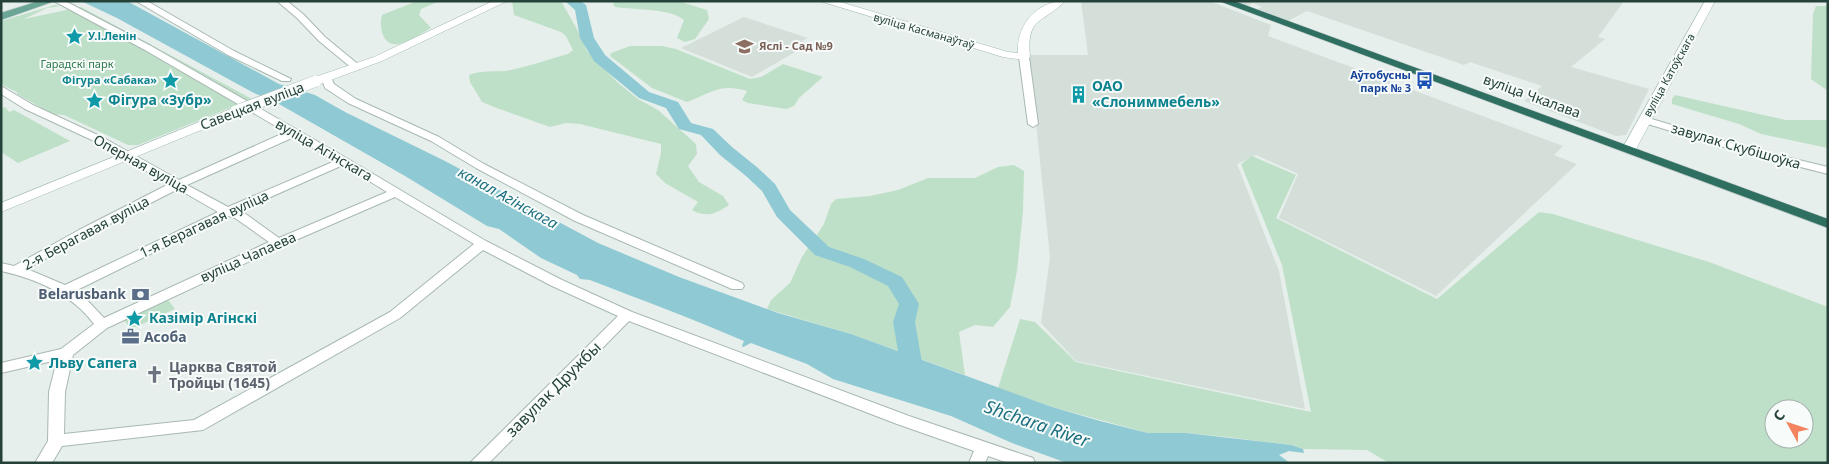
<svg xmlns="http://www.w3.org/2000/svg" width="1829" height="464" viewBox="0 0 1829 464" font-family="'Noto Sans',sans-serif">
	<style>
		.built { fill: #d4dfda }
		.green { fill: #bfe0c8; fill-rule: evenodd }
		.water { fill: #8ec9d4 }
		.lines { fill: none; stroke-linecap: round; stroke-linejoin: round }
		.river { fill: #8ec9d4; fill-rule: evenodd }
		.street-casing { stroke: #a8b8b2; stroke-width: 2 }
		.secondary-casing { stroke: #a4bbb3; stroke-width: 1 }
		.primary-casing { stroke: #c2cac8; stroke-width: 1 }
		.highway-casing { stroke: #c2cac8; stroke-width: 1 }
		.street { fill: #fff; fill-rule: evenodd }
		.secondary { fill: #fff; fill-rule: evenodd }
		.primary { fill: #6aa596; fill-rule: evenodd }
		.highway { fill: #2f6f62; fill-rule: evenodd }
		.secondary-bridge-casing { stroke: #a4bbb3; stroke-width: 12; stroke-linecap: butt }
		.secondary-bridge { stroke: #fff; stroke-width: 11 }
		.labels { text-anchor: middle; stroke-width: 4; stroke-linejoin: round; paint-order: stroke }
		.far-street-label { font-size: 11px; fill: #24423a; stroke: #f7fbf9 }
		.far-culture-label { font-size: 11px; font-weight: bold; fill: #0d838f; stroke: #f7fbf9; text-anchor: start }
		.far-education-label { font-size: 11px; font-weight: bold; fill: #785e54; stroke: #f7fbf9; text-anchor: start }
		.far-park-label { font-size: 11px; fill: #2d7a4b; stroke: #f7fbf9 }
		.far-transit-label { font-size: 11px; font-weight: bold; fill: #164399; stroke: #f7fbf9; text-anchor: end }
		.culture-label { font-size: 14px; font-weight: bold; fill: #0d838f; stroke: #f7fbf9; text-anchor: start }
		.street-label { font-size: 14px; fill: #24423a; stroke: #f7fbf9 }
		.service-label { font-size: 14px; font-weight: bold; fill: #4e5e75; stroke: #f7fbf9; text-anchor: end }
		.worship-label { font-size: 14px; font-weight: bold; fill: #5b616d; stroke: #f7fbf9; text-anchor: start }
		.water-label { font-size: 15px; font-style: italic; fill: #1c6f80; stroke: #f7fbf9 }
		.near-street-label { font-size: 16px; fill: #24423a; stroke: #f7fbf9 }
		.near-water-label { font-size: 18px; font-style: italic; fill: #1c6f80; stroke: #f7fbf9 }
	</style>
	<rect width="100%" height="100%" fill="#e6efeb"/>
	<g class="built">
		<path d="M1081,1H1209L1271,25L1268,36L1563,146L1554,155L1577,164L1436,296L1279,218L1298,174L1256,155L1237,164L1279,271L1305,409L1076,361L1041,323L1050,257L1029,55H1088Z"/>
		<path d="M1234,1H1624L1598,37L1605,39L1571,67L1649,89L1626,135L1616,136L1524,101L1542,86L1470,62L1464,65L1307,11L1288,21L1257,9L1262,7L1253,3L1247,6Z"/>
		<path d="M744,17L808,38L802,41L809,44L752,77L681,48Z"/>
	</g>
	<g class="green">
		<path d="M417,1H440L421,9L419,15L431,28C422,33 409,42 399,44C382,47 379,26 382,15Z"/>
		<path d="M512,1H561L578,31L587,51L617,82L638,99L658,110L696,144L697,154L688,166L699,182L723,196L729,205C716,214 706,218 692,210L698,202L665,183L656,174L661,153V144L580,124L566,123L550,127L494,107L482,102L470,82L469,75C482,69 497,73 511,70C530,66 549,59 568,54L573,50L566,36L561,32L514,15Z"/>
		<path d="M614,1H678L707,10L709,19L695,39L685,42L677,38L684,20C670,8 634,10 615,7L613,4Z"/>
		<path d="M55,5L61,6L47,8L24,19L81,7L252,99L138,145H128L64,115L53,114L17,94V92L4,86L1,82V21Z"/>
		<path d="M1816,6H1828V91L1811,79L1813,14Z"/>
		<path d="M630,46H662L676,49L750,79L761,77L783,64L823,77L799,98L794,106L786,109L748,103L742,100L747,91C719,83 712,93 687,102L652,88L610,56L611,53Z"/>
		<path d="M1675,95L1786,120H1828V148L1761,134L1739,124L1672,104V99Z"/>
		<path d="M5,107L9,112L14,110L70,141L18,163L1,152V108Z"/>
		<path d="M1252,156L1296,175L1276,218L1437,299L1539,212L1553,214L1709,262L1828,307V463H1389L1367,450L1303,449L1291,445L1227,437L1186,433H1148L1049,406L998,388L1020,319L1035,322L1076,362L1311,412L1282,265L1241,164ZM1774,409H1804V439H1774Z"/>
		<path d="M1014,165L1024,171L1023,211L1017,271L1010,307L993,327L975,325L959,332L965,375L851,334L767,309L771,300L790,283L802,257L824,224L831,204L836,199L870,196L898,190L928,178H975L998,167Z"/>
		<path d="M168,300L175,309L131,329L124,320Z"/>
	</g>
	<path class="water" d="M81,1H127L279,84L315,95L345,112L445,161L598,243L679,277L778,313L851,334L1049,406L1100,421L1148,433H1186L1291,445L1303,449L1304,453L1289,451L1279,455L1290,463H1067L1012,443L951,416L833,379L807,364L751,343L743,347L742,346L744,341C693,319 642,300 590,280L580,279L577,275L541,258L499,229L487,226L405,176L279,104L252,92L117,18Z"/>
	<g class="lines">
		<path class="river" d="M565,1H580L586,5L594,38L605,55L649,92L678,102L691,123L713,129L732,147L758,168L775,184L790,210L829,247L864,259L902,277L919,304L915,322L925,380L922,386L914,388L906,386L903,380L893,322L899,304L888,286L850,267L815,255L777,217L762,191L746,176L720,155L701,135L679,129L666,108L639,98L594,61L580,38L575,10Z"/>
		<defs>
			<g id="street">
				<path d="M54,1H65L151,46L348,159L486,241L562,280L632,312L909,416L1033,458L1035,463H1008L988,456L985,463H969L974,451L897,424L629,321L489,463H470L618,316L552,286L483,250L400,318L203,430L62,446L52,463H35L48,441L49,392L57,360L1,373V363L61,349L94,324C72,294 37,279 1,271V263L14,266L79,230L169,184L94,141L25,109L1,94V86L33,105L102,137L179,180L286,132L145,50ZM294,137L335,161L228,207L187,185ZM343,165L387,192L279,238L243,212L239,211ZM178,189L218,212L65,285L27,269L88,235ZM395,197L474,244L390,312L194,420L64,434L65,392L73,355L107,328L282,246ZM228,216L235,218L269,242L104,318L87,300L75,291Z"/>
				<path d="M136,1H147L234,51L291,79L290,81H282L228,55Z"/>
				<path d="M277,1H287L303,14L325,37L359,65V69H353L319,41L297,18Z"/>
				<path d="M1024,54L1029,57L1038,124L1033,127L1028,124L1019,57Z"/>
				<path d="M326,74L330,75L334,84L356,99L439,137L484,164L583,215L742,283L744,286L742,289H732L575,221L476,168L431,141L348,103L325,88L321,77Z"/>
				<path d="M1645,117L1745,147L1828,167V174L1737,151L1641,122L1640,120L1641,118Z"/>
			</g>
			<g id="secondary">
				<path d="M493,1H507L382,61L320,84H312L310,81L312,78L374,57Z"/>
				<path d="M820,1H837L1008,52L1018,53C1016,25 1037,1 1065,1C1043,24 1026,16 1030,57L1024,60L1003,57Z"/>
				<path d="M1705,1H1715L1636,149L1629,153L1624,152L1622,149Z"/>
				<path d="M236,107L240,108L242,111L240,114L1,212V203Z"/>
			</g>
			<path id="primary" d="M39,1H55L1,20V13Z"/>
			<path id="highway" d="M1219,1H1234L1828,219V228Z"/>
		</defs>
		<use href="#street" class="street-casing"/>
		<use href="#secondary" class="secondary-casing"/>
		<use href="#primary" class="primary-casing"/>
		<use href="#highway" class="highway-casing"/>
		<use href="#street" class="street"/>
		<use href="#secondary" class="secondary"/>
		<use href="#primary" class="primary"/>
		<use href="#highway" class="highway"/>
		<defs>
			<path id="secondary-bridge" d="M236,111L316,81"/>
		</defs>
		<use href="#secondary-bridge" class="secondary-bridge-casing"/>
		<use href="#secondary-bridge" class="secondary-bridge"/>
	</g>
	<defs>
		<symbol id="sight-bare" viewBox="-9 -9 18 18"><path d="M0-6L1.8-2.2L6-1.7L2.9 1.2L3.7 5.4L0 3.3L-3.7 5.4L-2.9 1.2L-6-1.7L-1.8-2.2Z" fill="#0f9aa8" stroke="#f7fbf9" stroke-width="2.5" paint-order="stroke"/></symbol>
		<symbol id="school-bare" viewBox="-9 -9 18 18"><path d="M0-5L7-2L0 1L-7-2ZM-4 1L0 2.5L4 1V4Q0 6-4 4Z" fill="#8d6e63" stroke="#f7fbf9" stroke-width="2.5" paint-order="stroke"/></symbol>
		<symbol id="bus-bare" viewBox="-9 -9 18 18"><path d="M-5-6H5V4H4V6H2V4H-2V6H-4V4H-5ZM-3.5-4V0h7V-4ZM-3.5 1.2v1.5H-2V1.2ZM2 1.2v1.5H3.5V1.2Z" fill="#1a4fb4" stroke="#f7fbf9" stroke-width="2.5" paint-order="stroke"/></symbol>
		<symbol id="building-bare" viewBox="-9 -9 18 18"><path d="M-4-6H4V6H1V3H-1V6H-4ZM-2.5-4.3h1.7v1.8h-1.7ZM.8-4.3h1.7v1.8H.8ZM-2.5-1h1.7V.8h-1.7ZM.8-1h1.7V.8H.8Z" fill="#0f9aa8" stroke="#f7fbf9" stroke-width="2.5" paint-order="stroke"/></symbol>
		<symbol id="bank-bare" viewBox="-9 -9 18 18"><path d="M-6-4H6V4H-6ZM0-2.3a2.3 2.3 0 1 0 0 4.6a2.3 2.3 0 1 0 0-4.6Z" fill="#5c6f8a" stroke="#f7fbf9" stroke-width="2.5" paint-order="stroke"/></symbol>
		<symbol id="office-bare" viewBox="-9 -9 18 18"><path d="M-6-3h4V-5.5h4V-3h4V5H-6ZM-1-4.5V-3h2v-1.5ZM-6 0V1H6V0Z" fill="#5c6f8a" stroke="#f7fbf9" stroke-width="2.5" paint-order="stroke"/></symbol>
		<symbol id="church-bare" viewBox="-9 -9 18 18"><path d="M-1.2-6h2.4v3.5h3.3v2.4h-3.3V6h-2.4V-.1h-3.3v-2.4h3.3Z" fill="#6b7280" stroke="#f7fbf9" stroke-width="2.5" paint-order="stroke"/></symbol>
	</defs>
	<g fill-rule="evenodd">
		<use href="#sight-bare" x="62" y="24" width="25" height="25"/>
		<use href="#school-bare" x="732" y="34" width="25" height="25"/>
		<use href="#sight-bare" x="158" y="68" width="25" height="25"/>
		<use href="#bus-bare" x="1412" y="68" width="25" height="25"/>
		<use href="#building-bare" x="1066" y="82" width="25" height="25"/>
		<use href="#sight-bare" x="82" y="88" width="25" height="25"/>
		<use href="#bank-bare" x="128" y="282" width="25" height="25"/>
		<use href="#sight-bare" x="122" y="306" width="25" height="25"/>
		<use href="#office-bare" x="118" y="324" width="25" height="25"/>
		<use href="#sight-bare" x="22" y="350" width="25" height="25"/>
		<use href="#church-bare" x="142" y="362" width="25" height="25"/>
	</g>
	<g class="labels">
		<g class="far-street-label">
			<text transform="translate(924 31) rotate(16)" y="4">вуліца Касманаўтаў</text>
			<text transform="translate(1669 75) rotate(-61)" y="4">вуліца Катоўскага</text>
		</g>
		<g class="far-culture-label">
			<text x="88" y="40">У.І.Ленін</text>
			<text x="157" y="84" text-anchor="end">Фігура «Сабака»</text>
		</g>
		<g class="far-education-label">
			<text x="759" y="50">Яслі - Сад №9</text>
		</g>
		<g class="far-park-label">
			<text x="77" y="68">Гарадскі парк</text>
		</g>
		<g class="far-transit-label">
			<text x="1411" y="79">Аўтобусны<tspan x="1411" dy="13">парк № 3</tspan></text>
		</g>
		<g class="culture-label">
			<text x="1092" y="91">ОАО<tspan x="1092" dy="16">«Слониммебель»</tspan></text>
			<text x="108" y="105">Фігура «Зубр»</text>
			<text x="149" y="323">Казімір Агінскі</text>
			<text x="49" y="368">Льву Сапега</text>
		</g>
		<g class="street-label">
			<text transform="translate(1532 96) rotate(20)" y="5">вуліца Чкалава</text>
			<text transform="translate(252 106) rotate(-21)" y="5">Савецкая вуліца</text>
			<text transform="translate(1736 146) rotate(16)" y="5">завулак Скубішоўка</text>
			<text transform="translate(324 150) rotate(30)" y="5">вуліца Агінскага</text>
			<text transform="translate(141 164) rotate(29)" y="5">Оперная вуліца</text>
			<text transform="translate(204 224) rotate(-25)" y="5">1-я Берагавая вуліца</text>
			<text transform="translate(86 233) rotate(-28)" y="5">2-я Берагавая вуліца</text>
			<text transform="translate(248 257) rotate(-24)" y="5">вуліца Чапаева</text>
		</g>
		<g class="service-label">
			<text x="126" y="299">Belarusbank</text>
			<text x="144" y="342" text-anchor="start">Асоба</text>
		</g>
		<g class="worship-label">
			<text x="169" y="372">Царква Святой<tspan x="169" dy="16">Тройцы (1645)</tspan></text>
		</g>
		<g class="water-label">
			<text transform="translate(508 198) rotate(29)" y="5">канал Агінскага</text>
		</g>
		<g class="near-street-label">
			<text transform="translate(553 389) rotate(-45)" y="6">завулак Дружбы</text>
		</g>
		<g class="near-water-label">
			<text transform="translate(1037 424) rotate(19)" y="6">Shchara River</text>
		</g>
	</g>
	<rect width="1829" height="464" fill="none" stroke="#24423a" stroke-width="5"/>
	<g transform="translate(1789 424) rotate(310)"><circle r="24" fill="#f7fbf9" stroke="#a3b1ad"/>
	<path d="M0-4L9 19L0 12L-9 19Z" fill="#f4845f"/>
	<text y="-8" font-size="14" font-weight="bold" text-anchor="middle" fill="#24423a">С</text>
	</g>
</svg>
